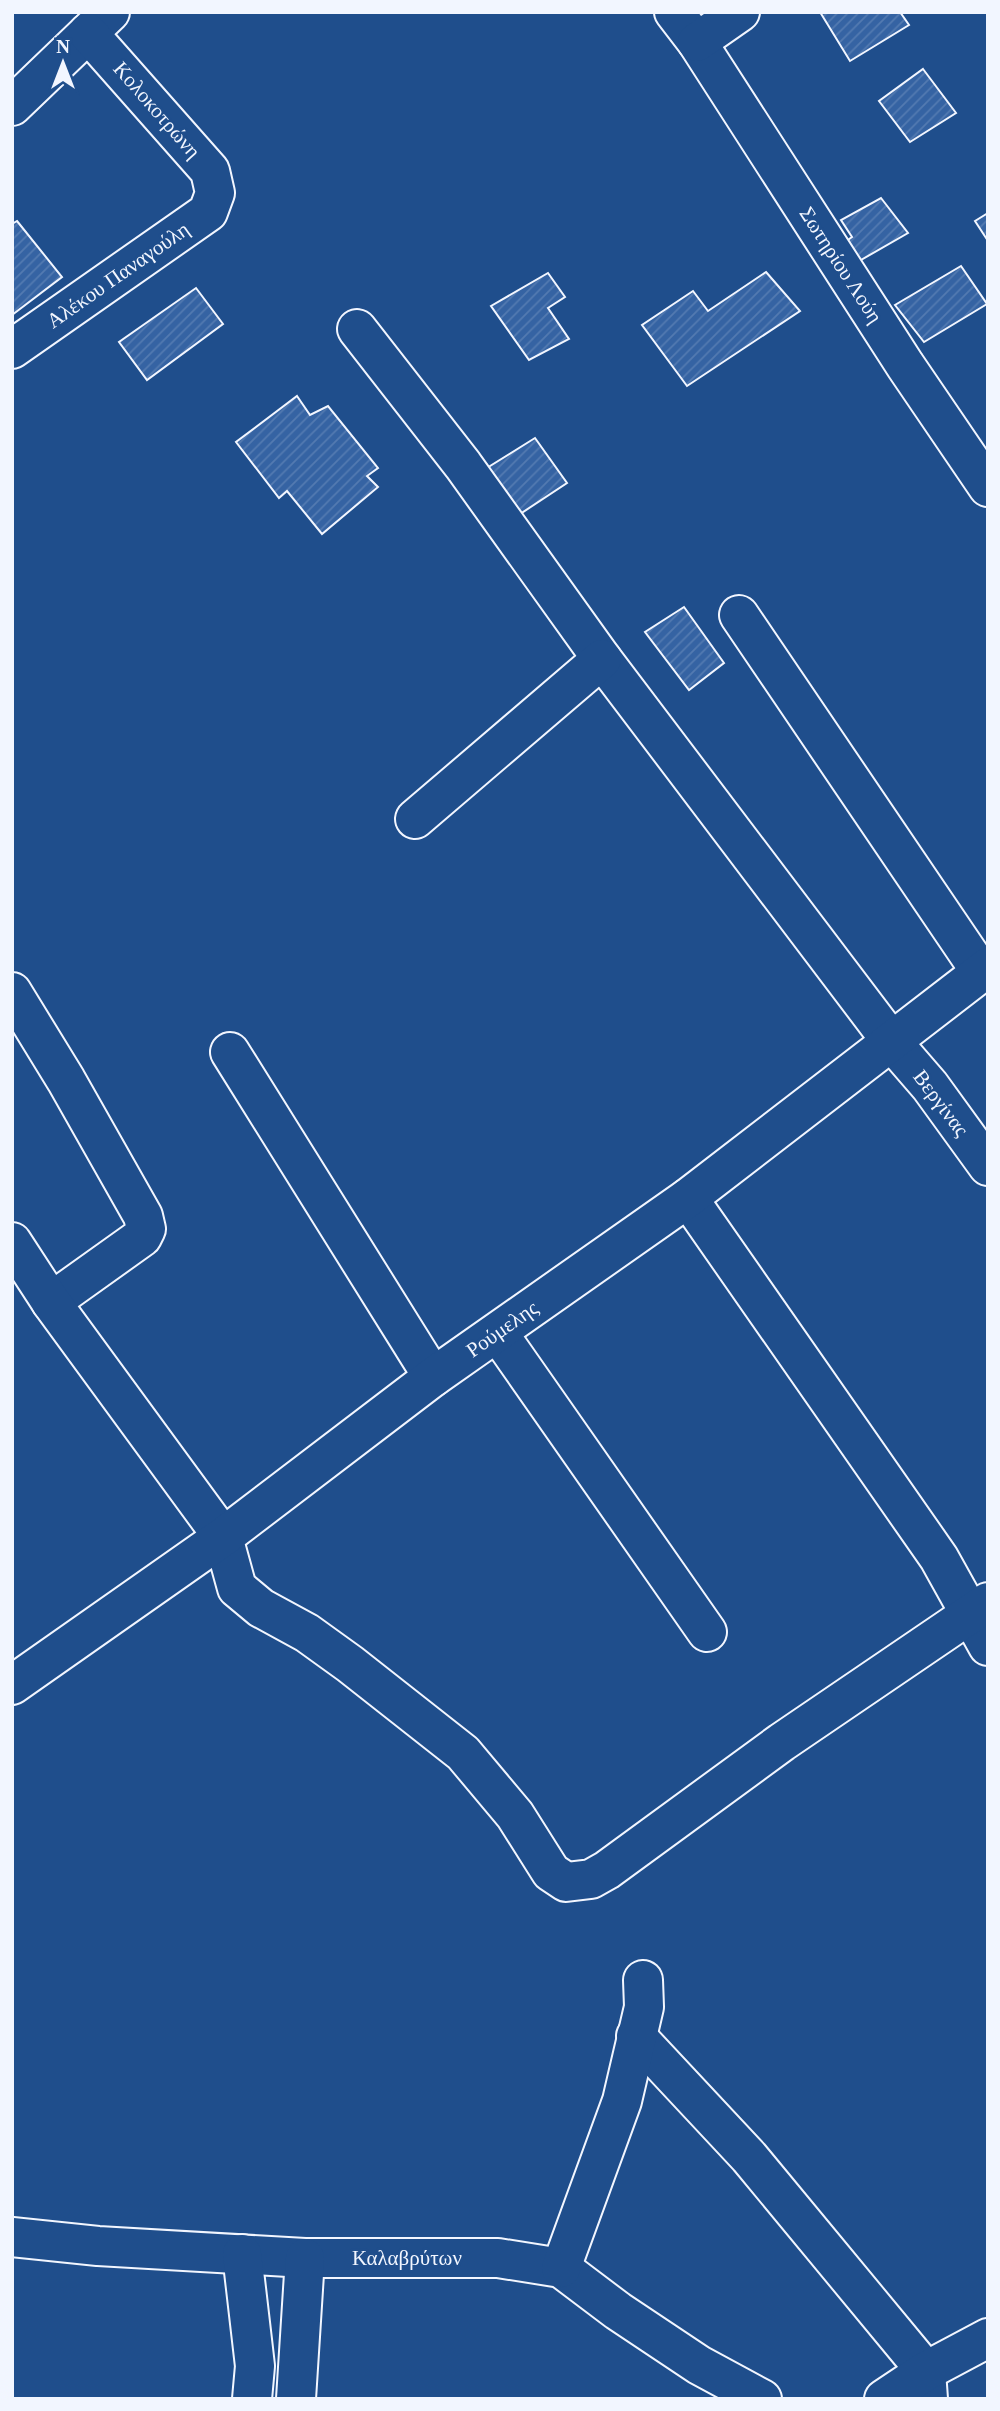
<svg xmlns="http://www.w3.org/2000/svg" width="1000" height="2411" viewBox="0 0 1000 2411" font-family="Georgia,serif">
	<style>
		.building { fill: url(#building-hatch); stroke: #f2f6ff; stroke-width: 2 }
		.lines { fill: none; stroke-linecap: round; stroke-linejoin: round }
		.minor-casing { stroke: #f2f6ff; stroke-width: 42 }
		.minor { stroke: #1f4e8c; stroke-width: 38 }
		.labels { text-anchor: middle; stroke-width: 5; stroke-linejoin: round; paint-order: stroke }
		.street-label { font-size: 21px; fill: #f2f6ff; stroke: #1f4e8c }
	</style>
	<defs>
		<pattern id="building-hatch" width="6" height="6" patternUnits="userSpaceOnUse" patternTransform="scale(1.75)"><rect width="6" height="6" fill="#3563a3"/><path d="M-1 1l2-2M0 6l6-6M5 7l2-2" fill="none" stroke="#537ab1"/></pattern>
	</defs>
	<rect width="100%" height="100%" fill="#1f4e8c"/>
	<g class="building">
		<path d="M820,12H900L909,25L850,61Z"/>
		<path d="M923,69L956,113L910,142L879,101Z"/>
		<path d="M881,198L908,233L854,264L841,245L852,237L841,220Z"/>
		<path d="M988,213V241L975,221Z"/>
		<path d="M17,221L62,277L12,315V224Z"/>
		<path d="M961,266L987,304L924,342L895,305Z"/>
		<path d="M766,272L800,311L687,386L642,325L693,291L708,311Z"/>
		<path d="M548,273L565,297L548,308L569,339L529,360L491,306Z"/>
		<path d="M196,288L223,324L147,380L119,342Z"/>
		<path d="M297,396L310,415L328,406L378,468L367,476L378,487L322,534L287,491L279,498L236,442Z"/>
		<path d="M535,438L567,483L514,518L482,471Z"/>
		<path d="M684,607L724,663L689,690L645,632Z"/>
	</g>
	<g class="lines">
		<defs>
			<g id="minor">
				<path d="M674,12L697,42L905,365L988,487"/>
				<path d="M697,42L740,12"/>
				<path d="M12,106L110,12"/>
				<path d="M357,329L463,465L602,659L892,1042L930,1086L988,1166"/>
				<path d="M12,349L208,212L215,193L210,171L88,33"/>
				<path d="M739,615L981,972"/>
				<path d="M415,819L602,659"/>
				<path d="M12,992L66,1080L143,1216L146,1229L142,1237L51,1302"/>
				<path d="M230,1052L433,1377"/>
				<path d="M688,1198L939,1558L988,1646"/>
				<path d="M12,1242L51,1302L223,1537L237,1588L261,1608L307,1633L350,1664L463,1753L515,1815L551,1872L566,1882L591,1879L607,1870L782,1742L988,1602"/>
				<path d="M498,1333L707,1632"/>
				<path d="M12,1685L223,1537L433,1377L688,1198L988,967"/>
				<path d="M636,2036L749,2157L926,2371L928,2399"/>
				<path d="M12,2237L98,2246L305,2258H498L561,2268L618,2311L699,2365L762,2399"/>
				<path d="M242,2254L255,2366L252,2399"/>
				<path d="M561,2268L622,2101L644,2007L643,1980"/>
				<path d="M296,2399L305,2258"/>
				<path d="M884,2399L926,2371L988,2338"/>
			</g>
		</defs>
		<use href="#minor" class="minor-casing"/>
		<use href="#minor" class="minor"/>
	</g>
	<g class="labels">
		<g class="street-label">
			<text transform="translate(157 110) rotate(49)" y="7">Κολοκοτρώνη</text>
			<text transform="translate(841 265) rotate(57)" y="7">Σωτηρίου Λούη</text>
			<text transform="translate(118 275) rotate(-35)" y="7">Αλέκου Παναγούλη</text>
			<text transform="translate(941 1103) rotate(53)" y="7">Βεργίνας</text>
			<text transform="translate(502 1329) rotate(-35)" y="7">Ρούμελης</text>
			<text x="407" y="2265">Καλαβρύτων</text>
		</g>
	</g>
	<rect width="1000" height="2411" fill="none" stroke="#f2f6ff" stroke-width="28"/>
	<g transform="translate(63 63)" stroke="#1f4e8c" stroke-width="5" paint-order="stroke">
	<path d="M0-5L12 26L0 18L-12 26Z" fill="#f2f6ff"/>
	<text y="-10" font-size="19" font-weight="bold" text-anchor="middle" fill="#f2f6ff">N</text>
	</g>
</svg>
